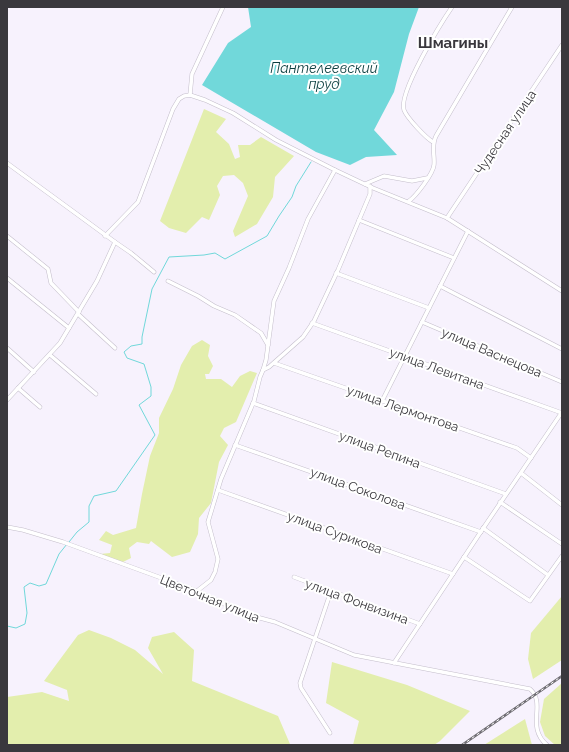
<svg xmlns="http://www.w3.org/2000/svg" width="569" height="752" viewBox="0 0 569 752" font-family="Raleway,sans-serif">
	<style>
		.green { fill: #e3eead }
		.water { fill: #71d8da }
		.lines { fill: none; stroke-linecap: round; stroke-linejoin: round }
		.stream { stroke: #71d8da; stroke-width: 1 }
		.minor-casing { stroke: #c4becb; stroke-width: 4.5 }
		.minor { stroke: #fff; stroke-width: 3.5 }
		.rail-casing { stroke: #6f6d73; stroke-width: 2.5 }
		.rail { stroke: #fff; stroke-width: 1; stroke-dasharray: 3; stroke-linecap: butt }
		.labels { text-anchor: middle; stroke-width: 4; stroke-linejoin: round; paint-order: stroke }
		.street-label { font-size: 13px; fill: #3a383d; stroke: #fff }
		.water-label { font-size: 14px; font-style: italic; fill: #0c3e3f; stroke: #fff }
		.quarter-label { font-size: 15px; font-weight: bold; fill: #3a383d; stroke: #fff }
	</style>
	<rect width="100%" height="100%" fill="#f7f2fd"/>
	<g class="green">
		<path d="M204,109L226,119L216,132L229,144L235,159L240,157L238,145H250L261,137L294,156L275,177L273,197L257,224L235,237L233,231L248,196L243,183L234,175L223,176L217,186L220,195L209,220L202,217L186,233L169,228L160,221Z"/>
		<path d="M202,340L210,345L208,356L213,366L209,374H205L206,379H221L232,387L240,376L250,371L257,373L236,422L224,428L220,436L228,445L219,462L211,503L199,518L198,534L190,552L172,557L151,541L149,544L137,542L129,548L131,558L121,563L100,554L110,553L112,545L99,540L106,531L113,535L136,528L142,494L150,456L159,433V418L173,389L181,365L192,346Z"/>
		<path d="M562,596V660L533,679L528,659L531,633Z"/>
		<path d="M89,630L111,638L135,650L163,674L148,648L152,637L174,632L194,650L192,681L278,716L290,744L294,745H7V697L42,692L69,701L67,690L44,681L78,635Z"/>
		<path d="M332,662L407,685L470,711L440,741L434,745H353L359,721L326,703Z"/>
		<path d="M562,683V745H555L545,736L540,722L544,699Z"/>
		<path d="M525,719L532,745H484Z"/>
	</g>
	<path class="water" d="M248,7H419L409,34L394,92L374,130L397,155L366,157L350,165L316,152L202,85L228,43L251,27Z"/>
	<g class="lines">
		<g class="stream">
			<path d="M69,542L77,532L89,522V506L94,496L116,491L155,435L139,405L151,396V387L144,364L127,358L124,352L131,346L142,344V337L152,289L169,257L204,255L215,253L225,259L267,236L279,216L292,197L296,186L311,162"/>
			<path d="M7,626L16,628L25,624L27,613L24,587L30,583L39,586L46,584L59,554L67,544"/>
		</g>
		<defs>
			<g id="minor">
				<path d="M190,95L192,74L223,7"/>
				<path d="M433,142C426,138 407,118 404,110C398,93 441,23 452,7"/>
				<path d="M7,163L115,242L97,281L60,343L7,400"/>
				<path d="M365,184L384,176L412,181L427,178"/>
				<path d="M409,201C416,196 433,174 434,165C435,155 431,146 436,136L512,7"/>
				<path d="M447,218L562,45"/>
				<path d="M359,220L454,258"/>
				<path d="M7,236L48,269L51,283L79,312"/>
				<path d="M105,236L138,202L173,109L179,99L184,96L190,95L205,100L233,113L276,140L335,170L373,188L447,218L562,291"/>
				<path d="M115,242L131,253L154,272"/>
				<path d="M336,273L429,308"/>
				<path d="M7,278L69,328"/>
				<path d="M168,281L198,296L214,306L235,315L261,333L268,345"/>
				<path d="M440,286L562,349"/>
				<path d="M78,314L115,348"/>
				<path d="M422,322L562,382"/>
				<path d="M312,323L562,413"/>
				<path d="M7,348L34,372"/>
				<path d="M50,355L96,394"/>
				<path d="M274,363L517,448L531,458"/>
				<path d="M263,370L269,367L303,337L314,321L338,270L370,194V186"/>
				<path d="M18,388L40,407"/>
				<path d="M382,401L468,231"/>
				<path d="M253,403L506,494"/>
				<path d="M235,445L481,532"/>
				<path d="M521,473L562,505"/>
				<path d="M218,490L453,574"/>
				<path d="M500,502L562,544"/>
				<path d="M7,527L23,530L63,542L197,591L245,614L275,622L354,655L530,689C547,704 525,726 547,745"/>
				<path d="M483,528L548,575"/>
				<path d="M464,557L530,601L562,556"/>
				<path d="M294,577L420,624"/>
				<path d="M197,591L211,580L215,572L218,559L208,522L221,479L254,401L260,377L263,370L266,360L274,301L289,268L308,219L335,170"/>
				<path d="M394,663L482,530L562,412"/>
				<path d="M330,733L301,688L300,683L331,591"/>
			</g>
		</defs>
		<use href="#minor" class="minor-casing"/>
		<use href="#minor" class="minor"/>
		<defs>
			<path id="rail" d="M462,745L562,676"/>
		</defs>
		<use href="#rail" class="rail-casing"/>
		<use href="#rail" class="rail"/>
	</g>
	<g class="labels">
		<g class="street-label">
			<text transform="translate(505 132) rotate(-56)" y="5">Чудесная улица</text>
			<text transform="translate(492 352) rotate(23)" y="5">улица Васнецова</text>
			<text transform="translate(437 368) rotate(20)" y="5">улица Левитана</text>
			<text transform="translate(403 408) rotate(19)" y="5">улица Лермонтова</text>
			<text transform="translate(380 449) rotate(20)" y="5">улица Репина</text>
			<text transform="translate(358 488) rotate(20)" y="5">улица Соколова</text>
			<text transform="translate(335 532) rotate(20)" y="5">улица Сурикова</text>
			<text transform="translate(210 598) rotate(22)" y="5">Цветочная улица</text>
			<text transform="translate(357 601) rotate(20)" y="5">улица Фонвизина</text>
		</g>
		<g class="water-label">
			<text x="324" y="73">Пантелеевский<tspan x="324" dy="16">пруд</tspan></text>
		</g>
		<g class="quarter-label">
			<text x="453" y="48">Шмагины</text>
		</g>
	</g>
	<rect width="569" height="752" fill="none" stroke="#3a383d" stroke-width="16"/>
</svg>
